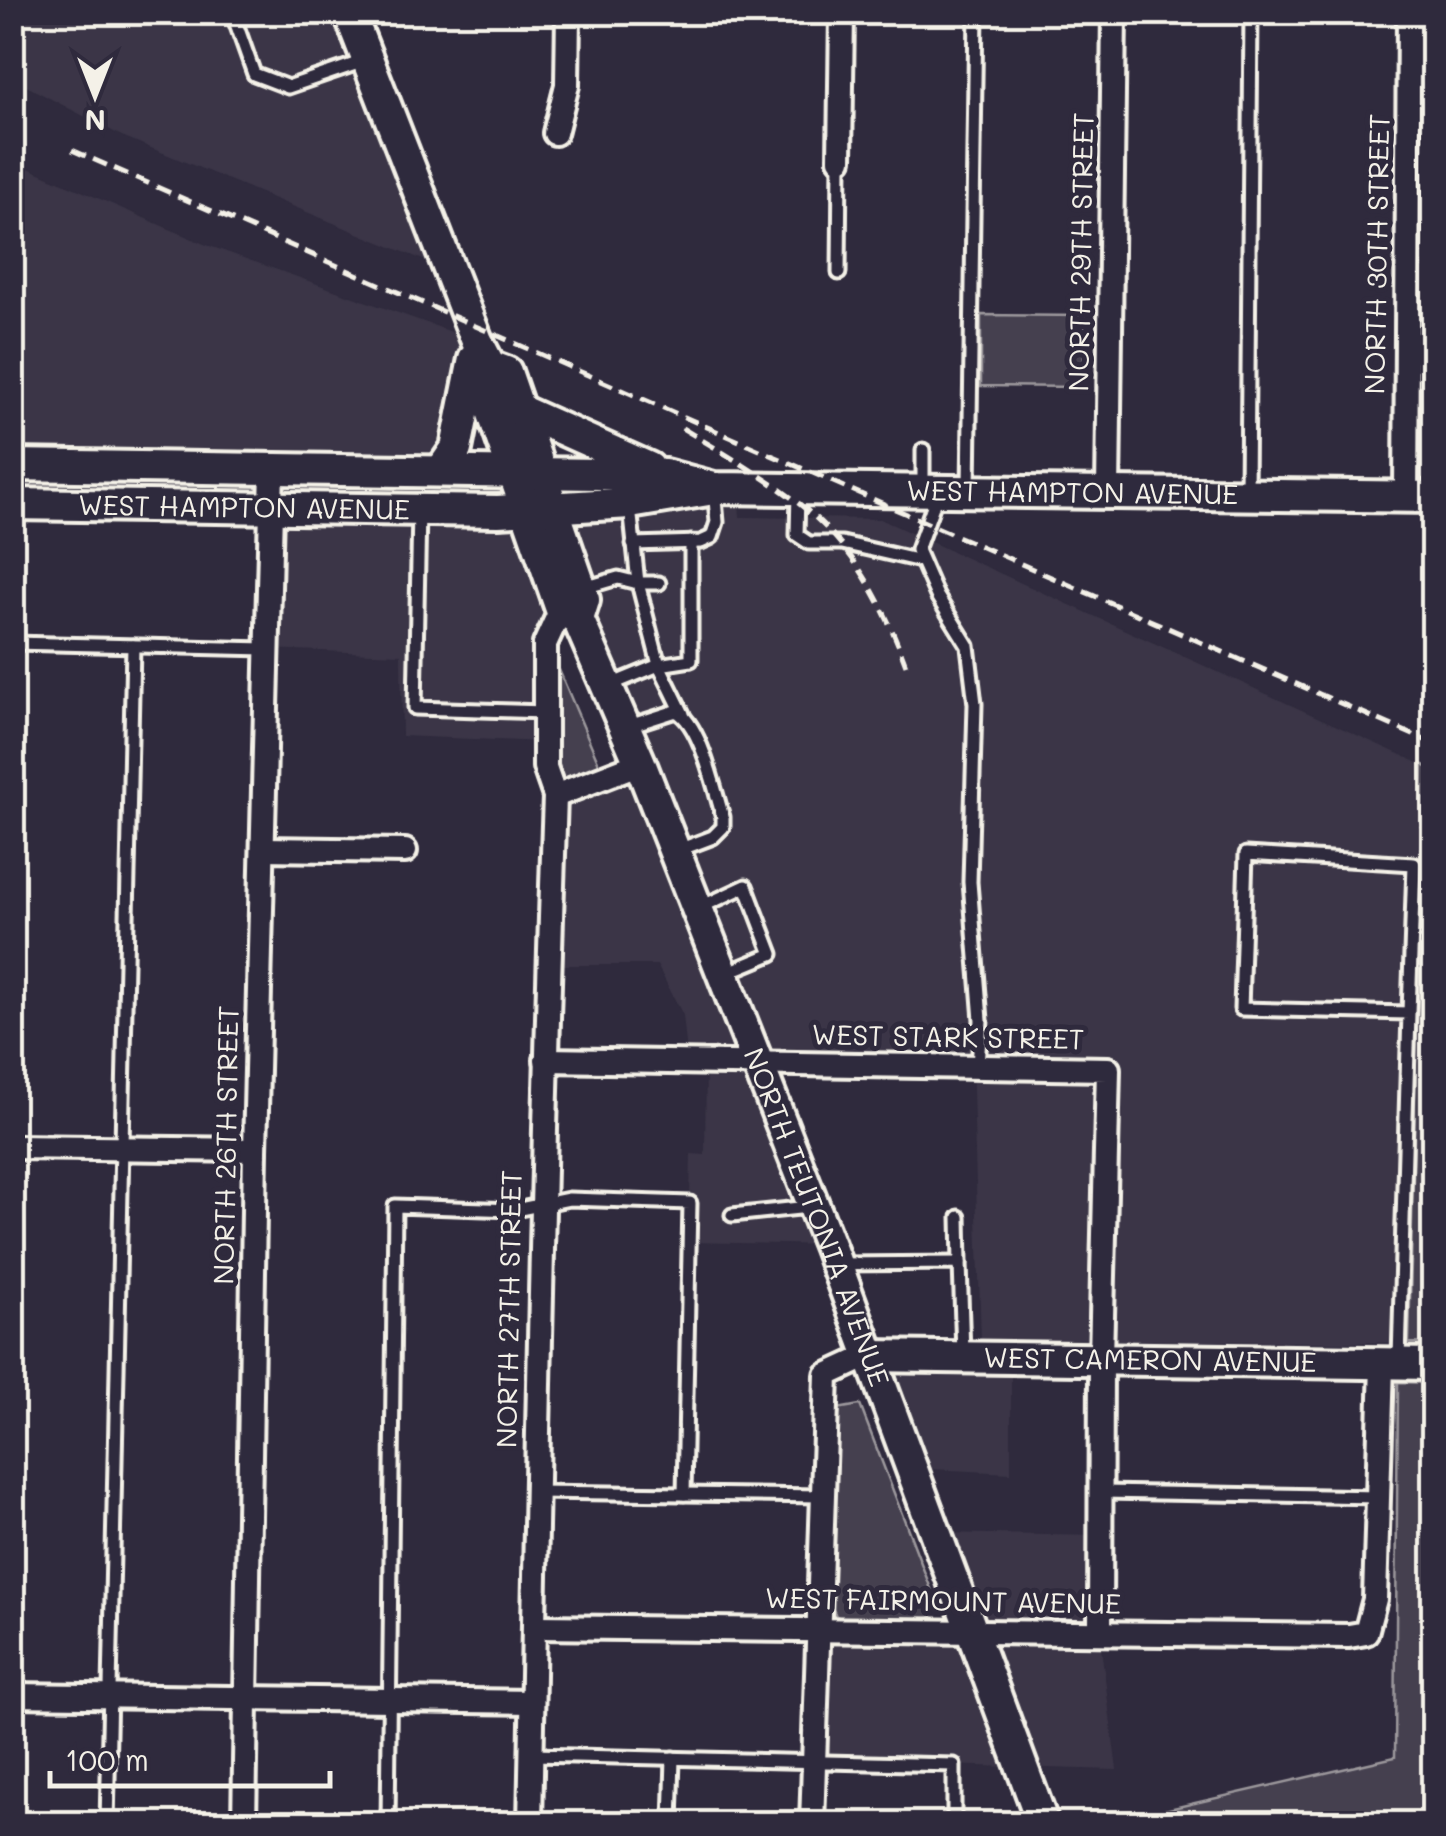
<svg xmlns="http://www.w3.org/2000/svg" width="1446" height="1836" viewBox="0 0 1446 1836" font-family="Mali,sans-serif">
	<style>
		.built { fill: #3b3647 }
		.green { fill: #454050; stroke: #9c989c; stroke-width: 2.5 }
		.lines { fill: none; stroke-linecap: round; stroke-linejoin: round }
		.lane-casing { stroke: #f4f1e8; stroke-width: 19 }
		.street-casing { stroke: #f4f1e8; stroke-width: 30 }
		.secondary-casing { stroke: #f4f1e8; stroke-width: 38 }
		.lane { stroke: #2f2a3d; stroke-width: 11 }
		.street { stroke: #2f2a3d; stroke-width: 22 }
		.secondary { stroke: #2f2a3d; stroke-width: 30 }
		.rail { stroke: #f4f1e8; stroke-width: 5; stroke-dasharray: 15 8; stroke-linecap: butt }
		.labels { text-anchor: middle; stroke-width: 10; stroke-linejoin: round; paint-order: stroke }
		.street-label { font-size: 28px; fill: #f4f1e8; stroke: #2f2a3d }
	</style>
	<rect width="100%" height="100%" fill="#2f2a3d"/>
	<filter id="ink" filterUnits="userSpaceOnUse"><feTurbulence type="fractalNoise" baseFrequency=".01" numOctaves="2"/><feDisplacementMap in="SourceGraphic" scale="20" xChannelSelector="R" yChannelSelector="G"/><feConvolveMatrix kernelMatrix="1 2 1 2 8 2 1 2 1" color-interpolation-filters="sRGB"/></filter>
	<g filter="url(#ink)">
		<g class="built">
			<path d="M12,13H332L426,261L122,136L13,79Z"/>
			<path d="M12,161L204,244L477,341L441,471L200,452L13,450Z"/>
			<path d="M738,489L740,517L880,519L1423,765L1409,1343L981,1339L972,1059L758,1064L829,1245L689,1242L691,1154L705,1155L706,1064L688,1063L683,1015L657,965H549L555,796L640,762L573,611L548,635L545,742L402,736L401,654L268,649L271,508Z"/>
			<path d="M900,1354L1011,1357V1473L911,1468L881,1392Z"/>
			<path d="M937,1533L1101,1536L1099,1633L1117,1770L812,1761L816,1630L972,1629Z"/>
		</g>
		<g class="green">
			<path d="M981,315L1084,316V387L981,386Z"/>
			<path d="M557,665L600,766L567,779L560,778L555,773Z"/>
			<path d="M1423,765L1434,770L1433,1344L1409,1343Z"/>
			<path d="M1398,1382L1433,1383V1823H1108L1395,1757Z"/>
			<path d="M860,1405L936,1602L932,1616L922,1622L843,1619L836,1616L833,1609L837,1409Z"/>
		</g>
		<g class="lines">
			<defs>
				<g id="lane">
					<path d="M232,12L254,74L288,87L367,60"/>
					<path d="M839,273L840,159"/>
					<path d="M923,450V486"/>
					<path d="M969,488L976,12"/>
					<path d="M798,493L797,535L809,543H842L921,561"/>
					<path d="M1247,494L1251,12"/>
					<path d="M937,495L917,550L937,596L968,646L975,704L970,882L981,1020L978,1067"/>
					<path d="M630,507L638,583H659"/>
					<path d="M419,510L415,708L545,712"/>
					<path d="M633,544L701,542L712,537L717,522L714,488"/>
					<path d="M584,588L618,578L638,583L659,665L683,714"/>
					<path d="M12,643L268,649"/>
					<path d="M610,685L659,665L691,660V542"/>
					<path d="M629,726L676,711C701,724 714,789 723,817V827L713,837L676,851"/>
					<path d="M701,907L746,886L772,954L726,973"/>
					<path d="M732,1215L809,1207"/>
					<path d="M959,1217L960,1263"/>
					<path d="M840,1264L960,1263L963,1354"/>
					<path d="M1399,1359L1409,1013L1241,1009L1246,854L1414,864L1409,1013"/>
					<path d="M536,1492L822,1496"/>
					<path d="M1102,1492L1378,1497"/>
					<path d="M532,1755L954,1765V1824"/>
					<path d="M107,1824L133,646"/>
					<path d="M388,1824L395,1206L515,1210L569,1199L690,1203L684,1494"/>
					<path d="M671,1824L673,1758"/>
				</g>
				<g id="street">
					<path d="M555,133L567,85L568,12"/>
					<path d="M840,159L842,12"/>
					<path d="M1108,493L1114,12"/>
					<path d="M1406,496L1409,12"/>
					<path d="M555,796L640,763"/>
					<path d="M263,849L405,851"/>
					<path d="M546,1060L1108,1069L1101,1358L1100,1633"/>
					<path d="M12,1147L255,1150"/>
					<path d="M536,1627L1349,1636L1366,1633L1375,1599L1382,1364"/>
					<path d="M12,1695L532,1702"/>
					<path d="M244,1824L255,1150L272,468"/>
					<path d="M530,1824C537,1481 543,1139 555,796L545,767V644L561,609"/>
					<path d="M812,1824L827,1375L868,1356"/>
				</g>
				<g id="secondary">
					<path d="M349,12L477,341L490,366L506,372L581,589L584,600L578,619"/>
					<path id="s1" d="M490,366L482,382L561,609L578,619L640,763L829,1245L1043,1824"/>
					<path d="M519,410L649,468"/>
					<path id="s2" d="M12,465L665,475L714,488L1434,497"/>
					<path d="M441,471L456,449L474,359"/>
					<path id="s3" d="M12,504L498,511L630,503L708,490"/>
					<path id="s4" d="M868,1356L1434,1364"/>
				</g>
			</defs>
			<use href="#lane" class="lane-casing"/>
			<use href="#street" class="street-casing"/>
			<use href="#secondary" class="secondary-casing"/>
			<use href="#lane" class="lane"/>
			<use href="#street" class="street"/>
			<use href="#secondary" class="secondary"/>
			<g class="rail">
				<path d="M72,150L1434,744"/>
				<path d="M682,428C802,500 855,527 906,665"/>
			</g>
		</g>
	</g>
	<g class="labels">
		<g class="street-label">
			<text transform="translate(1081 252) rotate(-89)" y="10">NORTH 29TH STREET</text>
			<text transform="translate(1377 254) rotate(-89)" y="10">NORTH 30TH STREET</text>
			<text dy="10" stroke="none"><textPath href="#s2" startOffset="1062">WEST HAMPTON AVENUE</textPath></text>
			<text dy="10" stroke="none"><textPath href="#s3" startOffset="232">WEST HAMPTON AVENUE</textPath></text>
			<text transform="translate(948 1037) rotate(1)" y="10">WEST STARK STREET</text>
			<text transform="translate(226 1145) rotate(-89)" y="10">NORTH 26TH STREET</text>
			<text dy="10" stroke="none"><textPath href="#s1" startOffset="922">NORTH TEUTONIA AVENUE</textPath></text>
			<text transform="translate(509 1309) rotate(-89)" y="10">NORTH 27TH STREET</text>
			<text dy="10" stroke="none"><textPath href="#s4" startOffset="282">WEST CAMERON AVENUE</textPath></text>
			<text transform="translate(943 1601) rotate(1)" y="10">WEST FAIRMOUNT AVENUE</text>
		</g>
	</g>
	<rect width="1446" height="1836" fill="none" stroke="#2f2a3d" stroke-width="50"/>
	<rect x="25" y="25" width="1396" height="1786" fill="none" stroke="#f4f1e8" stroke-width="4" filter="url(#ink)"/>
	<g transform="translate(95 95) rotate(180)" stroke="#2f2a3d" stroke-width="8" paint-order="stroke">
	<path d="M0-8L18 38L0 25L-18 38Z" fill="#f4f1e8"/>
	<text y="-15" font-size="28" font-weight="bold" text-anchor="middle" fill="#f4f1e8">N</text>
	</g>
	<path d="M50 1771v15h280v-15" fill="none" stroke="#f4f1e8" stroke-width="5"/>
	<text x="65" y="1771" font-size="30" fill="#f4f1e8" stroke="#2f2a3d" stroke-width="8" paint-order="stroke">100 m</text>
</svg>
